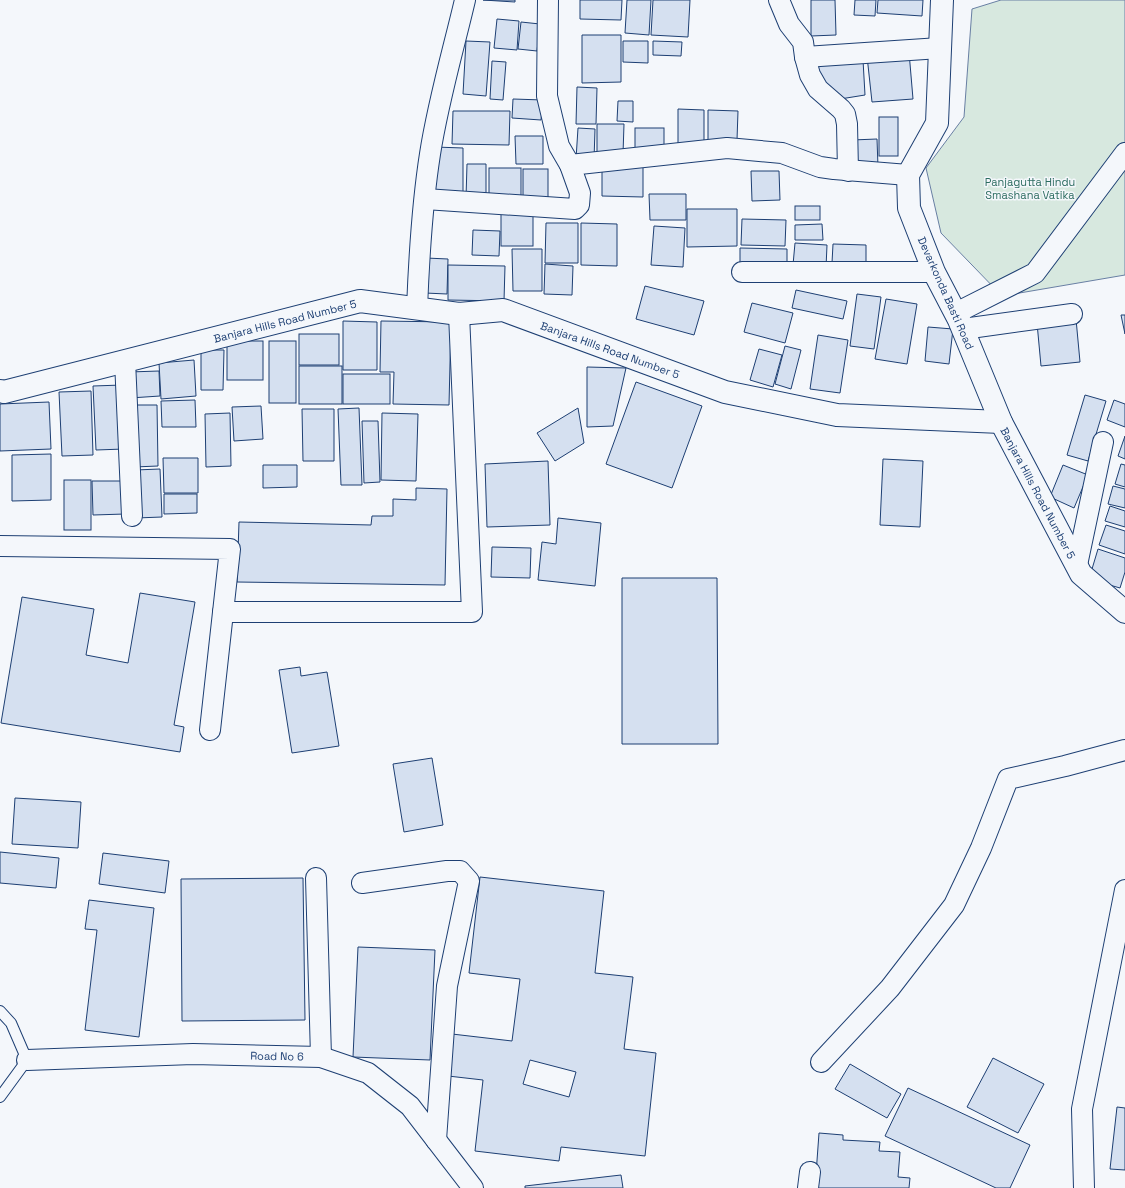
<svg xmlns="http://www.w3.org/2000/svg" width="1125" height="1188" viewBox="0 0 1125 1188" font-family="'Space Grotesk',sans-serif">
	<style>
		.green { fill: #d7e8df; stroke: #687fa3 }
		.building { fill: #d5e0f0; stroke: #1d3f73; fill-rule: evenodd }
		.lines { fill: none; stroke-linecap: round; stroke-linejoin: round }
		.lane-casing { stroke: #1d3f73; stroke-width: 12 }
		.street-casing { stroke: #1d3f73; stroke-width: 22 }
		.secondary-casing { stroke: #1d3f73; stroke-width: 24 }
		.lane { stroke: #f4f7fb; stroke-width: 10 }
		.street { stroke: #f4f7fb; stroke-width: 20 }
		.secondary { stroke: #f4f7fb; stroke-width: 22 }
		.labels { text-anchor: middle; stroke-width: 3; stroke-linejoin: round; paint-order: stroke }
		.park-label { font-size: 11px; fill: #2c6c60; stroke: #f4f7fb }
		.street-label { font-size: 11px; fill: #1d3f73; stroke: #f4f7fb }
	</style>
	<rect width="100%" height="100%" fill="#f4f7fb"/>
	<path class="green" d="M1001,0H1125V275L1002,296L941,233L926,168L964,117L972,9Z"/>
	<g class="building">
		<path d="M483,0H515V2Z"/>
		<path d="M580,0H622L621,20L580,19Z"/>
		<path d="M627,0H651L649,35L625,33Z"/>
		<path d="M653,0H690L688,37L651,35Z"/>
		<path d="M811,0H835L836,35L811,36Z"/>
		<path d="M855,0H876L875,16L854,15Z"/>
		<path d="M878,0H923L922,16L877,13Z"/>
		<path d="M497,19L519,21L517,50L494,48Z"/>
		<path d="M521,22L540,24L537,51L518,49Z"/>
		<path d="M582,35H621V82L582,83Z"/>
		<path d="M466,41L490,42L486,96L463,94Z"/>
		<path d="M623,41H648V63L623,62Z"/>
		<path d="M653,41L682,42L681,56L653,55Z"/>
		<path d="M909,52L913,99L872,102L867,56Z"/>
		<path d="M863,60L865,95L834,100L818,75L817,64Z"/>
		<path d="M492,61L506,62L503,100L490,99Z"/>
		<path d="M577,87L597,88L596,124H576Z"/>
		<path d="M513,99L543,100L541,120L512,118Z"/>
		<path d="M618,101H633V122L617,121Z"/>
		<path d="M678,109L704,110V147L678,146Z"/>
		<path d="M708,110L738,111L737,140H708Z"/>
		<path d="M453,111H510L509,145L452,144Z"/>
		<rect x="879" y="117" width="19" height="39"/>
		<path d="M597,124H624L623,154H597Z"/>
		<path d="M578,128L595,129L594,160L576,159Z"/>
		<rect x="635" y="128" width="29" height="23"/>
		<path d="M515,136H543V164H516Z"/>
		<path d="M877,139L878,167L853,168L852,140Z"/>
		<path d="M435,147L463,148V198L435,197Z"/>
		<path d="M467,164H486V198H466Z"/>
		<path d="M602,166L643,167V197L602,196Z"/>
		<rect x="489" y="168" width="32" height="34"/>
		<rect x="523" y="169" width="25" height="33"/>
		<path d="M751,171H779L780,200L752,201Z"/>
		<path d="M649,194H686V220H650Z"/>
		<rect x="795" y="206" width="25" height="14"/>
		<path d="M687,209H737V246L687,247Z"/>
		<rect x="501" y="211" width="32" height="35"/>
		<path d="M742,219L786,220L785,246L741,245Z"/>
		<path d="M546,223H578V263H545Z"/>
		<path d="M581,223L617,224V266L581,265Z"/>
		<path d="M822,224L823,240H795V225Z"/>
		<path d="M654,226L685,228L683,267L651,265Z"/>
		<path d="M473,230L500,231L499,256L472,255Z"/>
		<path d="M795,243L827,245L826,268L793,265Z"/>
		<path d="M833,244L866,245V263H832Z"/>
		<path d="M740,248L787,249V269H740Z"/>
		<path d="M512,249H542V291H513Z"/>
		<path d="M426,258L448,259L447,294L425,293Z"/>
		<path d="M545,264L573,266L572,295L544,294Z"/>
		<path d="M448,265L505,266L504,301L448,300Z"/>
		<path d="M645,286L704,301L694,335L636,319Z"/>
		<path d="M796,290L847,301L843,319L792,308Z"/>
		<path d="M857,294L881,297L874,349L850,346Z"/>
		<path d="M886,299L917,304L907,364L875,359Z"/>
		<path d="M752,303L793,313L785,343L744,332Z"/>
		<path d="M1121,315H1125V334Z"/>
		<path d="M1076,319L1080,362L1041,366L1037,323Z"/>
		<path d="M343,321L377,322V370H343Z"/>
		<path d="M381,321L451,322L449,405L393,404L394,372H380Z"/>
		<path d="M928,327L953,329L949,364L925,361Z"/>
		<rect x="299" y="334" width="40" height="31"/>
		<path d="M818,335L848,340L840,393L810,389Z"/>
		<rect x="227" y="341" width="36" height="39"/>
		<rect x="269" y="341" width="27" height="62"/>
		<path d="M785,346L801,350L791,389L775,384Z"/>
		<path d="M759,349L782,355L773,387L750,380Z"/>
		<path d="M201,350H224L223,390H201Z"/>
		<path d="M194,360L196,396L161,399L159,363Z"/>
		<rect x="299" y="366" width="43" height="38"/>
		<path d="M587,367L626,368L613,426L587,427Z"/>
		<path d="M159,371L160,396L130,398L129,372Z"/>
		<rect x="343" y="374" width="47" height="30"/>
		<path d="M636,382L702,406L672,488L606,464Z"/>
		<path d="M122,385L124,449L96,450L93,386Z"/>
		<path d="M91,391L93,455L62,456L59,392Z"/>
		<path d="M1085,395L1106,401L1088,461L1067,455Z"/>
		<path d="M195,400L196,427H162L161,401Z"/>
		<path d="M1114,400L1125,404V427L1107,420Z"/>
		<path d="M49,402L51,449L0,451V404Z"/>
		<path d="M132,405H157L158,466L134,467Z"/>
		<path d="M261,406L263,439L234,441L232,407Z"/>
		<path d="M359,408L362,485H341L338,409Z"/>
		<path d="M578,408L584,443L555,461L537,433Z"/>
		<path d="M302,409H334V461H303Z"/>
		<path d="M230,413L231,466L206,467L205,414Z"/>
		<path d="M382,413L418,414L416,481L381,480Z"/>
		<path d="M362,421H378L380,482L364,483Z"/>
		<path d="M1125,436V459L1118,456Z"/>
		<path d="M51,454V500L12,501V455Z"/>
		<path d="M163,458H198V493H164Z"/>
		<path d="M883,459L923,461L920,527L880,525Z"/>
		<path d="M548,461L550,525L487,527L485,464Z"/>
		<path d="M1121,464L1125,465V487L1115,484Z"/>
		<path d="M263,465H297V487L263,488Z"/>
		<path d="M1063,465L1088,475L1074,508L1050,497Z"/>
		<path d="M160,469L162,517L136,518L135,470Z"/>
		<rect x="64" y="480" width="27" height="50"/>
		<path d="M92,481H124L125,514L93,515Z"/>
		<path d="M1113,486L1125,489V508L1108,504Z"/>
		<path d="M416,488L447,489L445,585L237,582L239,522L371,525L372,516H393V499L416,500Z"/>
		<path d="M164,494H197V513L164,514Z"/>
		<path d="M1110,506L1125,511V527L1105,521Z"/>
		<path d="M558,518L601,523L595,586L538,580L542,542L556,544Z"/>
		<path d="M1106,525L1125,531V554L1099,545Z"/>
		<path d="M492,547L531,548L530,578L491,577Z"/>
		<path d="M1098,549L1125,558V572L1120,588L1089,579Z"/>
		<path d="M622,578H717L718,744H622Z"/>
		<path d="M140,593L195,602L174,725L184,727L180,752L1,723L22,597L94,609L86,655L128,663Z"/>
		<path d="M300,667L301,676L327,672L339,746L292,753L279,670Z"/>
		<path d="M432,758L443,825L404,832L393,764Z"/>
		<path d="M15,798L81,802L78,848L12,844Z"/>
		<path d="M0,852L59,858L56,888L0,883Z"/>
		<path d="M103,853L169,861L165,893L99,884Z"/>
		<path d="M480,877L604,891L595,973L633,977L624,1049L656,1053L645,1156L561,1147L559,1161L475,1151L483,1080L448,1076L452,1034L512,1041L520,979L469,973ZM530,1060L576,1072L569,1097L523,1084Z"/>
		<path d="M303,878L305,1020L182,1021L181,879Z"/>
		<path d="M89,900L154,908L139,1037L85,1030L97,930L85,929Z"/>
		<path d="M358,947L435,950L430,1060L353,1057Z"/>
		<path d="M993,1058L1044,1084L1018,1133L967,1107Z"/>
		<path d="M850,1064L901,1094L887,1118L835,1089Z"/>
		<path d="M908,1088L1030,1145L1010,1188H996L885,1136Z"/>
		<path d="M1117,1107L1125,1108V1170L1110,1169Z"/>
		<path d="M819,1133L843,1135V1140L880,1142L879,1151L900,1152L898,1177L910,1178L909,1188H815Z"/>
		<path d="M621,1175L623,1188H525V1186Z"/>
	</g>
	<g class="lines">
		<defs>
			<path id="lane" d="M0,1011L11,1023L27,1060L0,1097"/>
			<g id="street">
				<path d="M779,0L789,24L803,42L805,57L810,75L818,89L841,109L845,114L847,124L848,171"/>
				<path d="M805,57L940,48"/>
				<path d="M570,165L727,148L782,153L820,167L834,169L908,175"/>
				<path d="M425,199L575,209L579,205L580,193L570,165L559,146L547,96L548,0"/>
				<path d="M742,272H934"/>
				<path d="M417,309C419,257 422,205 430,154C438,102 453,51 465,0"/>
				<path d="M956,313L1035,273L1125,153"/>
				<path d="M963,329L1072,314"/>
				<path d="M125,361L132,516"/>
				<path d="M0,546L230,549L210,730"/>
				<path d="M1077,565L1103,442"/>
				<path d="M223,612H472L459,314"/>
				<path d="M316,878L321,1057"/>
				<path d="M362,883L447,871H460L469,881L447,986L436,1140"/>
				<path d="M27,1060L193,1054L321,1057L368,1073L410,1106L473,1188"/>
				<path d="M821,1062L890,988L954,905L981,848L1008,779L1065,766L1125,750"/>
				<path d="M808,1188L810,1172"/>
				<path d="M1084,1188L1082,1109L1125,890"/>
			</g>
			<g id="secondary">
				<path d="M942,0L937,123L908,175L909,208L934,272L959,320L1001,422L1081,574L1125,612"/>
				<path d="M0,391L4,392L360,301L459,314L503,310L725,392L837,415L1001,422"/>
			</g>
		</defs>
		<use href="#lane" class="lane-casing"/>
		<use href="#street" class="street-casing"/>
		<use href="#secondary" class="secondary-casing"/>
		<use href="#lane" class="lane"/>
		<use href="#street" class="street"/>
		<use href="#secondary" class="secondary"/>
	</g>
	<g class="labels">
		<g class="park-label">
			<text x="1030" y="186">Panjagutta Hindu<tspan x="1030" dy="13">Smashana Vatika</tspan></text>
		</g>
		<g class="street-label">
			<text transform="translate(946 293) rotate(66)" y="4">Devarkonda Basti Road</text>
			<text transform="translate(285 321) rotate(-14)" y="4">Banjara Hills Road Number 5</text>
			<text transform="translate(610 350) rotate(20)" y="4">Banjara Hills Road Number 5</text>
			<text transform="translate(1038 493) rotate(62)" y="4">Banjara Hills Road Number 5</text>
			<text transform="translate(277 1056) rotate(1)" y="4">Road No 6</text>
		</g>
	</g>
</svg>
